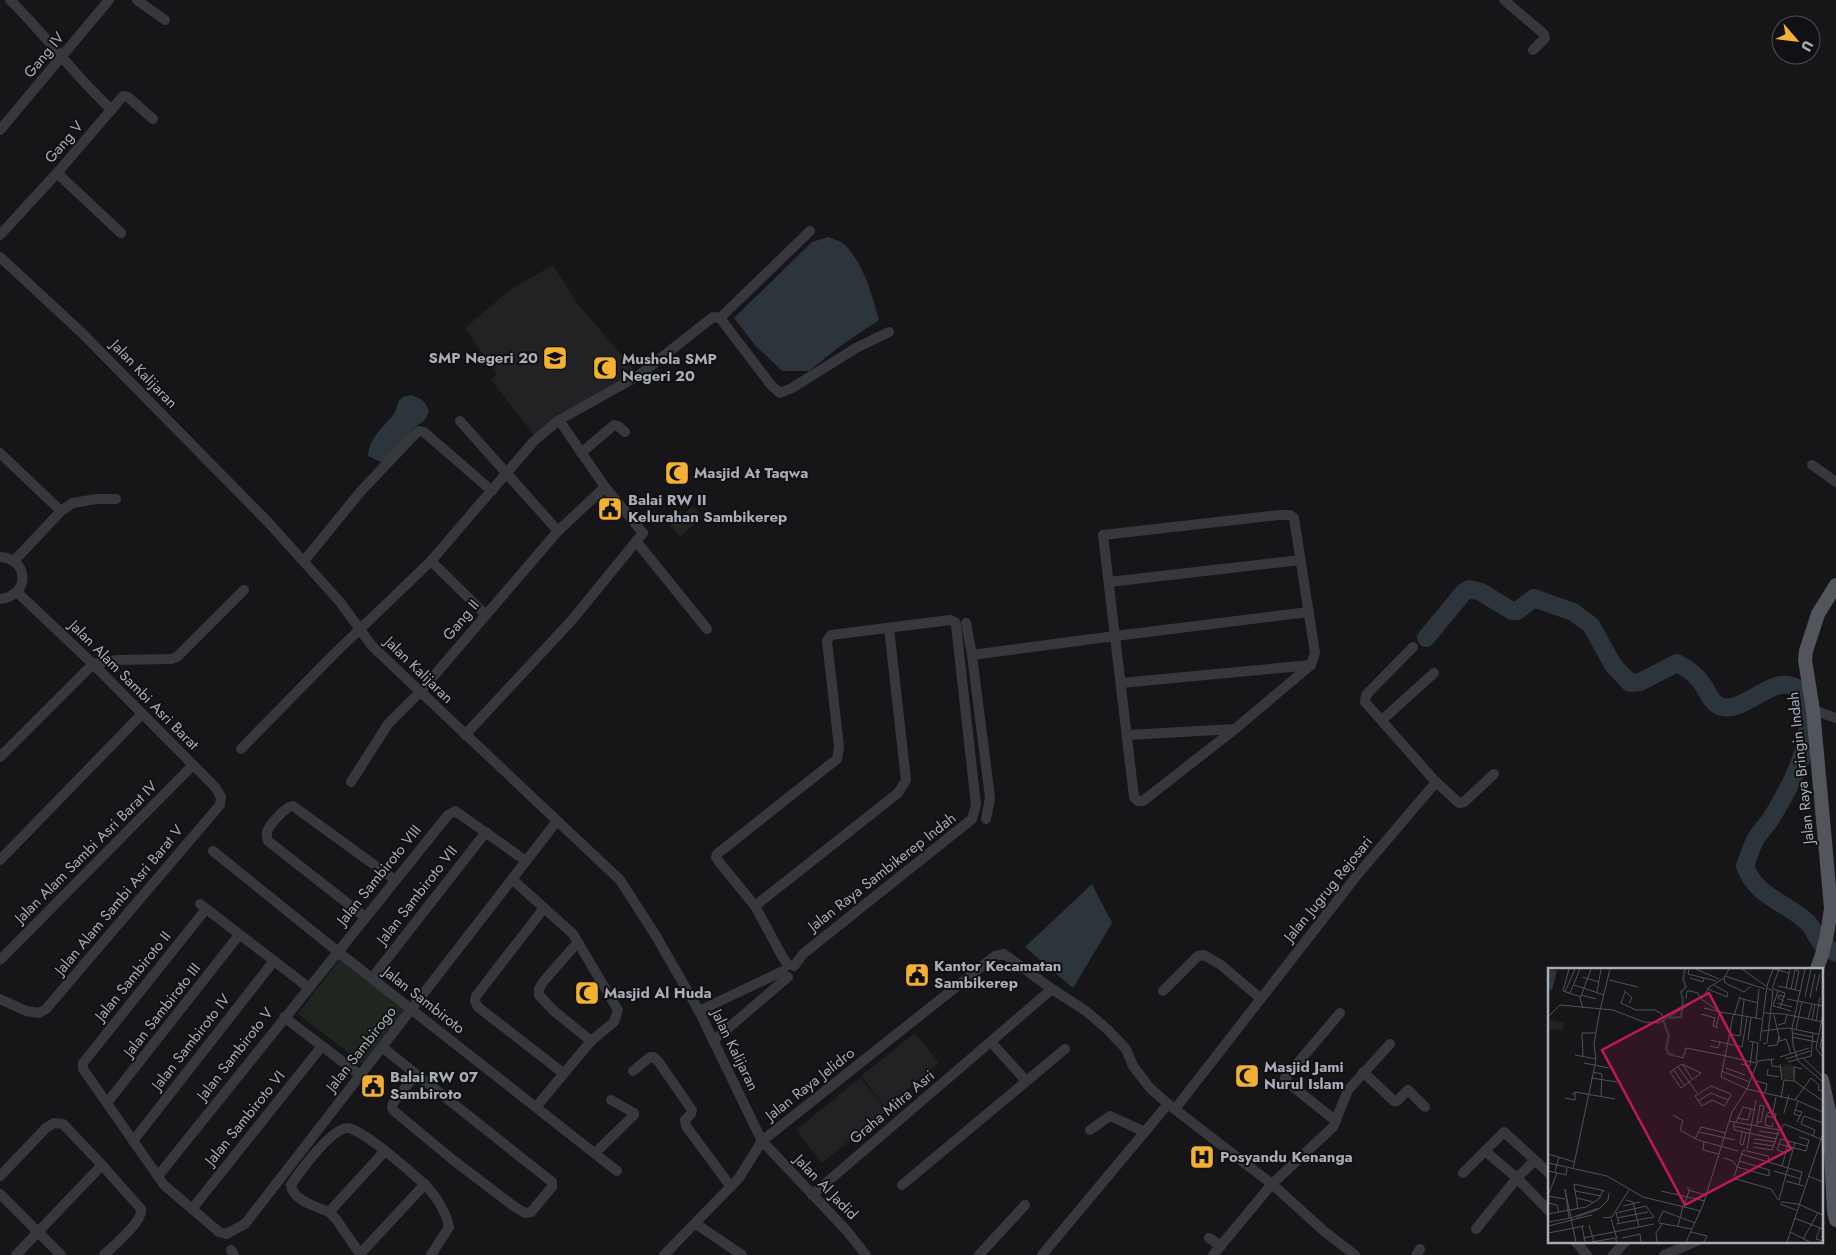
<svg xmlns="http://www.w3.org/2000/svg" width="1836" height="1255" viewBox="0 0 1836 1255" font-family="Jost,sans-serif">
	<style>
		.built { fill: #222225 }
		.green { fill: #1e261f }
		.water { fill: #2c353c }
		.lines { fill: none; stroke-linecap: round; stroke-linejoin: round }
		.river { stroke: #2c353c; stroke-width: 18 }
		.minor { stroke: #37383d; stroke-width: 10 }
		.major { stroke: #53555c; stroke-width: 14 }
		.labels { text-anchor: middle; stroke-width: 4; stroke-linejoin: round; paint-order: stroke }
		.street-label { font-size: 15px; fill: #a8adb8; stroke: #111113 }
		.poi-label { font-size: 15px; font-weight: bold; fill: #a8adb8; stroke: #111113; text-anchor: start }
		.inset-river { fill: none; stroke: #2c353c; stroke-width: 2.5 }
		.inset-road { fill: none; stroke: #505258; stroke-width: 1 }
		.view { fill: #c2185b; fill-opacity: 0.15; stroke: #c2185b; stroke-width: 2.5 }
		.inset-edge { fill: none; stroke: #a8adb8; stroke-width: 2.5 }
	</style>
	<rect width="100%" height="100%" fill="#161618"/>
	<g class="built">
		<path d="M553,265L577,303L637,373L535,436L491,380L497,374L465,328L511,289Z"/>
		<path d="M915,1033L939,1063L885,1107L861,1076Z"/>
		<path d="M860,1078L887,1110L822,1163L796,1130Z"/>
	</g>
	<g class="green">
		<path d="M693,506L702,517L680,537L670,526Z"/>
		<path d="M343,955L411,1009L367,1067L298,1014Z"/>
	</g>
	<g class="water">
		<path d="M828,237C833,239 841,241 845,245C864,264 872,295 879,320L839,347L809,371H782L755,345L734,318L812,242Z"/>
		<path d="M411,395C420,398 426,401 429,412L424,421L413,428L387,461L383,463L368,456C370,436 383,428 394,414C398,409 396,401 403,397C405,396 408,396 411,395Z"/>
		<path d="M1092,884L1112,923L1073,988L1025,947Z"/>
	</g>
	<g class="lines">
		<path class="river" d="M1426,638L1464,592L1469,589L1481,592L1512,611H1517L1534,598L1573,612L1591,625L1613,665L1630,683L1640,682L1677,663C1687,668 1697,675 1703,685C1709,693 1711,704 1722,707C1743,712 1768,681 1789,685C1800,687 1805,698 1807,707C1812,748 1791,786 1770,820C1765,827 1758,834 1754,842C1751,849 1748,858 1745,866C1756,897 1786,902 1807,922C1814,928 1816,938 1823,945C1826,948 1832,950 1836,953"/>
		<g class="minor">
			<path d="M10,0C46,35 75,77 112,110"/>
			<path d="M137,0L165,20"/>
			<path d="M1504,0L1544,34L1545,38L1533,50"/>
			<path d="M0,130L109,0"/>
			<path d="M57,173L121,233"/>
			<path d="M0,235L57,173L123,96L128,97L153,119"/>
			<path d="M0,257L82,333L268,522L340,602L372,646L620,880L656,936L699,1011L762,1141L847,1231L866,1255"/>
			<path d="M720,318L810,231"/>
			<path d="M460,421L558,531"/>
			<path d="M0,453L61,511"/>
			<path d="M581,453L614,425L618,426L625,432"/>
			<path d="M1812,465L1836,482"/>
			<path d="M1279,515H1290L1294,518L1315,653L1311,665L1235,729L1143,801H1138L1134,797L1103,535Z"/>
			<path d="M636,541L707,629"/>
			<path d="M0,557C30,559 30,596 0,599"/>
			<path d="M14,561L61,511L73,503L96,499H116"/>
			<path d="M304,561L361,491L418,431L424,432L492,491"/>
			<path d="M431,561L485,614"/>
			<path d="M1109,582L1301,560"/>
			<path d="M966,623L972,655"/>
			<path d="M1413,647L1366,695L1365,702L1435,781L1459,803L1464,802L1494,774"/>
			<path d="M1121,683L1311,665"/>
			<path d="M1813,710L1836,718"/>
			<path d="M1382,720L1434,673"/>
			<path d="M465,735L572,620L643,533L605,487L559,420"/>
			<path d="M1127,735L1235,729"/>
			<path d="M241,749L334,654L431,561L534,441L559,420L638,376L713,317L720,318L771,385L780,393L792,388L856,348L889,332"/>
			<path d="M0,757L93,664L117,660L171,659L177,657L244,590"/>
			<path d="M351,782L388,724L420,692L558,531L605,487"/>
			<path d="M986,819L990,798L972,655L1115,636L1309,612"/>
			<path d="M213,851L337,951L617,1171"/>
			<path d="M0,860L142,714"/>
			<path d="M512,879L573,934L618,1010L614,1022L591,1041L536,1107"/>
			<path d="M200,904L308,987"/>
			<path d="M755,906L898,793L906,780L889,628"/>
			<path d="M544,908L476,996L475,1001L478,1007L563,1073"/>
			<path d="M206,909L83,1063V1069L164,1185L219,1232L226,1234L245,1224L557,821"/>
			<path d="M365,917L268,841C267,837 266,836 267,832C269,825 286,806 293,806L395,880"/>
			<path d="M577,943L543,982L539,989V995L554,1011L591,1041"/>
			<path d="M0,960L193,765"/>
			<path d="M788,965L782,956L755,906L719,862L716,857L717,854L837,759L839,747L827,641L831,635L950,620L955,622L956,625L976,805L972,819L803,954L794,966"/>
			<path d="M372,978L486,832"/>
			<path d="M1163,991L1198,956L1204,955L1221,965L1260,998"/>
			<path d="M0,999L26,1011L39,1013L46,1009L220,805L221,797L215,787L93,664L17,592"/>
			<path d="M699,1011L783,971"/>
			<path d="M284,1017L360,1075"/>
			<path d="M713,1041L788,977"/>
			<path d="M991,1042L1026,1081"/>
			<path d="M382,1047L552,1182V1187L531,1212L525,1213L515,1207L453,1160L394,1111L392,1108L393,1103L416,1074"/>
			<path d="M633,1071L650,1057H653L658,1061L692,1110L691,1114L685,1120L686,1126L731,1187"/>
			<path d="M1363,1072L1394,1101H1397L1408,1090L1425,1107"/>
			<path d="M107,1103L239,935"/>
			<path d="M1175,1109L1358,874L1431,788L1437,783"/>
			<path d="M1336,1121L1287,1082L1285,1078L1340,1013"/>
			<path d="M1090,1130L1110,1116L1145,1132"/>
			<path d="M133,1141L273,962"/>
			<path d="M1485,1151L1517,1178L1550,1212"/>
			<path d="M595,1153L634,1115V1113L611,1100"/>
			<path d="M1463,1173L1504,1132L1550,1174"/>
			<path d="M0,1176L46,1128L54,1123L63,1124L102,1165L141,1209C143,1222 113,1246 104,1255"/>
			<path d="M158,1176L448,815L455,811L458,813L526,861"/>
			<path d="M902,1185L1065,1049"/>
			<path d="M0,1194L61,1255"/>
			<path d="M812,1195L1052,989"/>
			<path d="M192,1209L322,1046"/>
			<path d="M329,1212C317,1207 292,1200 291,1185C300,1171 331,1129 347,1128C361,1127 425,1183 434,1195C441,1205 447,1216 449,1227L431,1255"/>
			<path d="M696,1224L742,1255"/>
			<path d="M1476,1229L1517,1178L1534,1161"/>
			<path d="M1209,1238L1221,1246"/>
			<path d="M1575,1241L1587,1255"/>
			<path d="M231,1250L234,1255"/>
			<path d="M360,1254L336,1219L329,1212L385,1151"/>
			<path d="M16,1255L102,1165"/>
			<path d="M361,1255L360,1254L425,1184"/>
			<path d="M664,1255L739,1178L762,1141L995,956L1004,954L1052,989L1086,1011L1107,1029L1126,1049L1133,1066L1150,1088L1168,1104L1272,1184L1325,1232L1355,1255"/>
			<path d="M979,1255L1025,1205"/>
			<path d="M1042,1255L1168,1104"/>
			<path d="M1213,1255L1272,1184L1333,1127L1348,1090L1390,1044"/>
			<path d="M1416,1255L1420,1249"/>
			<path d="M1613,1255L1626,1241"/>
			<path d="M1664,1255L1697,1241"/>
		</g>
		<g class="major">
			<path d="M1817,969C1825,949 1828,930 1831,908L1813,710L1805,660L1806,651L1818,614L1836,585"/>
			<path d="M1822,1080L1829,1111L1834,1212L1836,1220"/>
		</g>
	</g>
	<defs>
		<symbol id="school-square" viewBox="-11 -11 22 22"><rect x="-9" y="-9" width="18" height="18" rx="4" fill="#f2b134" stroke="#111113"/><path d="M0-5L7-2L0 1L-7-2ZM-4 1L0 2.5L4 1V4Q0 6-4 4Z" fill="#111"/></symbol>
		<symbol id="mosque-square" viewBox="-11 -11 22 22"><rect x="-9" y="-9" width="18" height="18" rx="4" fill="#f2b134" stroke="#111113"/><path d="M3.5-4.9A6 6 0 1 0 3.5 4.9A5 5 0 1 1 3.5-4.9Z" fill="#111"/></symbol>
		<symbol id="civic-square" viewBox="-11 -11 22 22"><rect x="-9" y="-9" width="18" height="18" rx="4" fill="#f2b134" stroke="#111113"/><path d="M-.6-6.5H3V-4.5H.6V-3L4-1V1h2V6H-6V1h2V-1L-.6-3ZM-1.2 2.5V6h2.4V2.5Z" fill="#111"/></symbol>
		<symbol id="hospital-square" viewBox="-11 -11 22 22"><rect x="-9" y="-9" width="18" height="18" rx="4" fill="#f2b134" stroke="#111113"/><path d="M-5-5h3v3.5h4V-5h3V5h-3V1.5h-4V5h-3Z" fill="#111"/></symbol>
	</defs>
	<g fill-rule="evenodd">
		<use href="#school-square" x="541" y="344" width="28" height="28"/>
		<use href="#mosque-square" x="591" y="354" width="28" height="28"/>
		<use href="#mosque-square" x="663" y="459" width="28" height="28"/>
		<use href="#civic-square" x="596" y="495" width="28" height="28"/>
		<use href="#civic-square" x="903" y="961" width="28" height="28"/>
		<use href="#mosque-square" x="573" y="979" width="28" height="28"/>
		<use href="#mosque-square" x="1233" y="1062" width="28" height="28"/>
		<use href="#civic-square" x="359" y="1072" width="28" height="28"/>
		<use href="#hospital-square" x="1188" y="1143" width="28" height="28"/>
	</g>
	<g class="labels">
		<g class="street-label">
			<text transform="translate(44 55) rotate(-50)" y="5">Gang IV</text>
			<text transform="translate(64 142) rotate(-49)" y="5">Gang V</text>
			<text transform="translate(144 374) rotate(46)" y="5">Jalan Kalijaran</text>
			<text transform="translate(461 620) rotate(-50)" y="5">Gang II</text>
			<text transform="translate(419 670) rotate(44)" y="5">Jalan Kalijaran</text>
			<text transform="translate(134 685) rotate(45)" y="5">Jalan Alam Sambi Asri Barat</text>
			<text transform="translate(1801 768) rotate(-96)" y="5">Jalan Raya Bringin Indah</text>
			<text transform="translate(86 852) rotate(-45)" y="5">Jalan Alam Sambi Asri Barat IV</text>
			<text transform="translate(882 872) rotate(-38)" y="5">Jalan Raya Sambikerep Indah</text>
			<text transform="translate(379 875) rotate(-51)" y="5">Jalan Sambiroto VIII</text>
			<text transform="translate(1328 889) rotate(-51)" y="5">Jalan Jugrug Rejosari</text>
			<text transform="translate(417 895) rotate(-52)" y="5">Jalan Sambiroto VII</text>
			<text transform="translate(119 900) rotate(-50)" y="5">Jalan Alam Sambi Asri Barat V</text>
			<text transform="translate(133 976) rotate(-51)" y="5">Jalan Sambiroto II</text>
			<text transform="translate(424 1000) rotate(38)" y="5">Jalan Sambiroto</text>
			<text transform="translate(162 1010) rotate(-52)" y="5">Jalan Sambiroto III</text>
			<text transform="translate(191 1042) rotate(-52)" y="5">Jalan Sambiroto IV</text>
			<text transform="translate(361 1049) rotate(-52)" y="5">Jalan Sambirogo</text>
			<text transform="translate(735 1050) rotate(64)" y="5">Jalan Kalijaran</text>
			<text transform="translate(235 1054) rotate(-52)" y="5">Jalan Sambiroto V</text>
			<text transform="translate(810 1084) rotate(-38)" y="5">Jalan Raya Jelidro</text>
			<text transform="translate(892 1107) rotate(-40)" y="5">Graha Mitra Asri</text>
			<text transform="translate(245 1118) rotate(-51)" y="5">Jalan Sambiroto VI</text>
			<text transform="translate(826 1187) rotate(46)" y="5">Jalan Al Jadid</text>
		</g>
		<g class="poi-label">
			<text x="538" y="363" text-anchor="end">SMP Negeri 20</text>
			<text x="622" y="364">Mushola SMP<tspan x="622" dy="17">Negeri 20</tspan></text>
			<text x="694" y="478">Masjid At Taqwa</text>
			<text x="628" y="505">Balai RW II<tspan x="628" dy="17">Kelurahan Sambikerep</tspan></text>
			<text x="934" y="971">Kantor Kecamatan<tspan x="934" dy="17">Sambikerep</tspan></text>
			<text x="604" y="998">Masjid Al Huda</text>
			<text x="1264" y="1072">Masjid Jami<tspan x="1264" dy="17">Nurul Islam</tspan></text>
			<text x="390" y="1082">Balai RW 07<tspan x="390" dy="17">Sambiroto</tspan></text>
			<text x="1220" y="1162">Posyandu Kenanga</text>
		</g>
	</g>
	<g transform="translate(1548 968)">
		<rect width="275" height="275" fill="#161618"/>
		<path d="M0,51L16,55L14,62L0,61ZM232 104a8 8 0 1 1 16 0a8 8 0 1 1-16 0Z" fill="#1e261f"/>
		<path d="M0,1L9,3L4,22L0,21V11L6,12L0,10Z" fill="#2c353c"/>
		<path class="inset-river" d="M121,50L133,49L135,32L133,24L138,19L135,11L137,1M115,52L121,68L118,80L121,86L127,88M28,249L50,241"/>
		<path class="inset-road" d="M21,1L15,23L33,29M141,1L140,6L168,13M148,1L171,11M194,1L218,18M226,1L241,5M257,1L244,60L245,77L250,93L275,114M247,2L251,3L247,22M177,8L217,21M34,9L51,14M142,10L155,14L156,10M176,10L177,15L196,24L203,18M61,12L90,19M26,17L56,27M166,17L180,25L179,29M230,18L252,23M36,20L43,1M238,20L242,1M160,21L179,29M224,21L231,1M225,21L237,25L232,40M243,21L247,2M76,22L84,30L81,35M230,23L225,38L243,43M268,23L272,6M17,24L27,1M49,24L53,1M77,24L73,35L88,42H107L114,46L115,51M22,25L32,1M33,27L48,31M257,29L263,1M191,30L210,35M262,30L267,6M138,31L139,23H142L150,25L152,30L172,44L214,51M239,31L275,38M236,33L230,30L231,27L237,29M229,35L244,39M35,40L32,31L36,20M156,40L172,44M216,45L236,46L275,54M153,46L167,50L165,58L170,60M275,46L268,80L275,90M226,47L232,73M185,48L173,109L199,121L248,132L275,144M186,48L192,28M0,49L12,37L65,42L96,54L111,55L157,27L160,20L176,10L181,1M208,51L211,21M260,51L264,36M264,52L267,36M268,53L272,29M230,57L237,55L239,46M168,59L172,44M248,61L254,33M214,63L240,60L270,66M244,65L264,69M182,66L192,68L196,32M275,67L272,78L275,83M244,69L269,74M163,72L194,79L199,49M200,72L203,50M201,73L210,75L208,94M212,73L219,18L225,1M229,74L238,71L243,86M215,76L219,75L225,23L219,20M162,78L170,80L172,73M220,78L229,77L231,68M138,80L178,88M27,87L48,91M35,88L34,65H47M128,88L135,90L138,80M178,88L208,95M232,89L261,80M255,90L275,109M223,91L224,98L232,99M238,91L262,83M240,94L263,88L265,65M36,95L61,100M134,96L153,105L133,120L122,104ZM193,96L202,98L205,74M232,96L234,112M135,97L144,111M130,99L149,125M178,100L197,107M220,101L219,107L231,109M126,102L136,117M173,103L202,114M45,104L54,106L53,128M43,110L69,114M209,113L219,116L217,125M246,113L275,133M183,126L163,118L147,128L154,138L164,132L177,138L183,127M24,127L27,124L67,131M17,130L27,132V124M233,130L236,112L246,113V99L254,101M247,132L263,110L271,117L270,122L275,123M150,133L163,125L180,132M250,133L246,146L253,148M247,142L254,144L249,154M225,144L228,129M236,145L241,127M125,147L135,153L132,162L150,172L190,183M218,148L227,150L228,146L221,144L218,148L217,157L224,159L225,155M189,150L200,152L203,141M181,153L231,162L224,182L205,179M186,154V162L229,171M188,154L195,139L207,142M186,158L203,162M209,158V154L212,137L216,138L213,154H209M233,161L236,156L275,172M211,163L231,166M151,164L187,172M194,164L192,176L195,177L198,165M265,168L267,162L253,156L256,148L275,155M147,171L153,159L178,165M206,171L228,174M156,173L155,182L171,186M205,175L226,178M231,176L258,183L261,172L251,169M199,181L208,132M238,185L229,182L233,171L259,178M0,186L27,194M193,186L254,204L251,216M176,190L185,193L189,199L221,208V202L191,193M0,195L59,208L95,229L153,243M234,198L241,173M25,201L48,92L46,76L52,42L62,1M0,203L18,207L19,200M226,203L253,211M7,204L11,189M260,208L275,214M186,209L195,182L220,188L222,195M188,211L223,221L230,232M238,213L256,218M140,219V222L158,227M27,223L53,228M113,223L157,233M1,225L9,205M0,228L17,231M29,230L45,234M78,232L85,234L91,259M231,232L247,174M233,234L250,236M0,235L9,237L11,244M232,236L248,242M250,236L275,247M75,238L92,234M136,238L141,223M30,241L26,216L57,223M0,246L38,239L51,231L55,222M21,250L17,221L23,250L52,240L60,232L61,225M55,250L64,249L81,222M69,250L100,244M246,250L275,261M63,251L69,271M0,254L23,250L28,274M110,254L115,243L147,255M71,255L68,245L98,238L106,249M111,255L144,261M68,256L106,249M41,257L46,274M0,258L44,247M34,258L37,274M130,258L135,238M272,260L268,271L275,273M143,264L159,268L156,274M242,264L262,274M0,265L36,258M35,270L106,256M74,270L92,266L93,274M255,271L270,245M44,274L67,270L69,274M109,274L108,265L114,256M138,274L155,237L184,144L199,121L210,93L226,91M239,274L275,165"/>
		<path class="view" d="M161,25L243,181L137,237L54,82Z"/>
		<rect width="275" height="275" class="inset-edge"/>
	</g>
	<g transform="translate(1796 40) rotate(118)"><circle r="24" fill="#111113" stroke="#4d4f55"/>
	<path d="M0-4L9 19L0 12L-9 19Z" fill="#f2b134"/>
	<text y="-8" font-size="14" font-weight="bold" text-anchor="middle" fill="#a8adb8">U</text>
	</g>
</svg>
